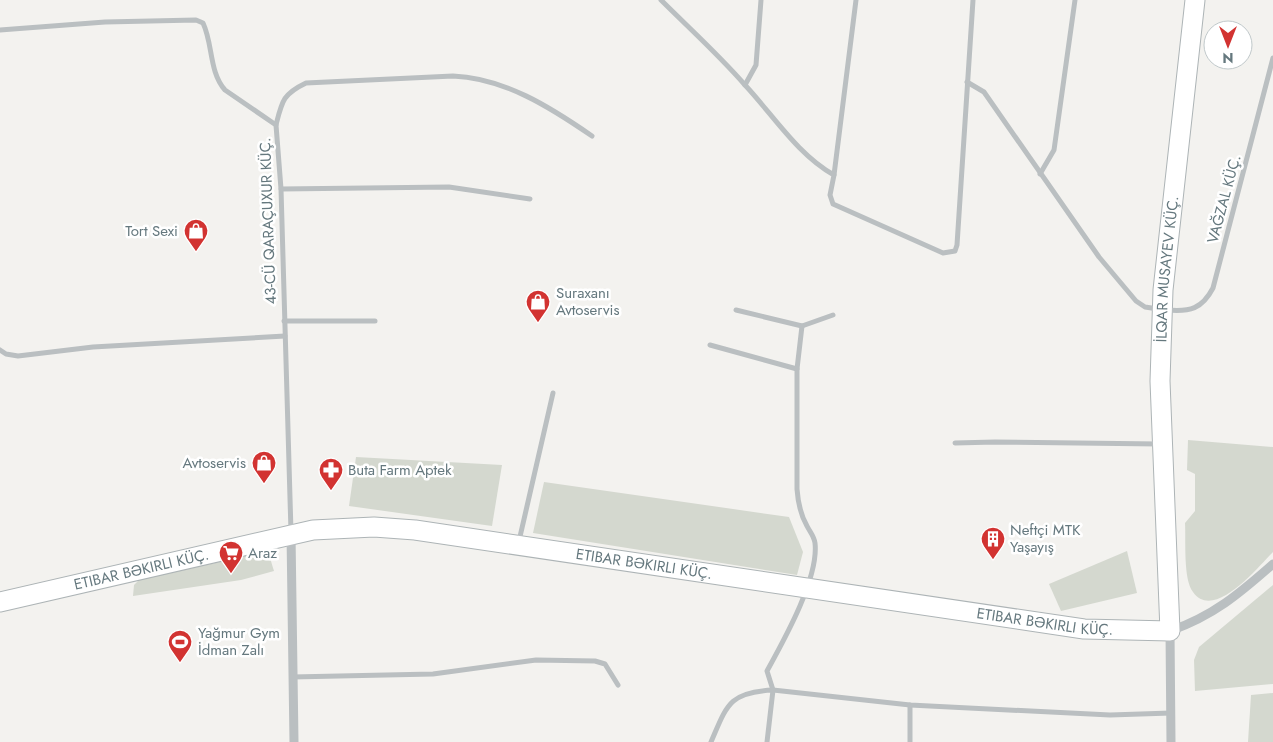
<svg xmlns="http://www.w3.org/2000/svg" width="1273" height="742" viewBox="0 0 1273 742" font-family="Jost,sans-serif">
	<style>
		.green { fill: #d4d8cf }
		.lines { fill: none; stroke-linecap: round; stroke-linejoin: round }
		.secondary-casing { stroke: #adb4b6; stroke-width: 21 }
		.minor { stroke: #babfc1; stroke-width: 5 }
		.tertiary { stroke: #babfc1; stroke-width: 9 }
		.secondary { stroke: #fff; stroke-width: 19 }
		.labels { text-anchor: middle; stroke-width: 5; stroke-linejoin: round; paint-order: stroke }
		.street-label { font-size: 15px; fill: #65787e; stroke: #fff }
		.poi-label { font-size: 15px; fill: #65787e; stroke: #fff; text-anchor: start }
	</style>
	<rect width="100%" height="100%" fill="#f3f2ef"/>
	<g class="green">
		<path d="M1188,440L1273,447V552C1259,566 1214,622 1193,592C1183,579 1186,540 1185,523L1195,511V474L1187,470Z"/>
		<path d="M356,457L502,465L492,526L349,506Z"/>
		<path d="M544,482L789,517L803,552L797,575L533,533Z"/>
		<path d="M1127,551L1137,593L1061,611L1049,584Z"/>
		<path d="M251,555H263L270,558L274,571L241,580L133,596L134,585L139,580Z"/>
		<path d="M1273,585V684L1195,691L1194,660L1199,647Z"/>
		<path d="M1273,693V742H1248L1251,695Z"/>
	</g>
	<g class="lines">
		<defs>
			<g id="secondary">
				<path id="s1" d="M0,602L313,530L374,527L415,530L1084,629L1170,631L1160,381L1163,290L1195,0"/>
			</g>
		</defs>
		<use href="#secondary" class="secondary-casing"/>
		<g class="minor">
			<path d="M661,0C689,28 719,55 745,85C773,115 798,155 834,175L830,195L833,204L943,253L955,251L957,245L973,0"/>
			<path d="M0,30L105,22L196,20L203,23C213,44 209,72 225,90L276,125L281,189L291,532"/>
			<path d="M967,82L984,92L1099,257L1136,301L1145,307L1158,309"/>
			<path d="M745,85L756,65L761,0"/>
			<path d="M276,125C282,101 283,94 306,83L453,76C504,78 550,107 592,136"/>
			<path d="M1040,174L1054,150L1075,0"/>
			<path d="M834,175L856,0"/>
			<path d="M281,189L449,187L530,199"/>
			<path d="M736,310L802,326L833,315"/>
			<path d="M1167,310C1190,312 1202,309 1213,288L1273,58"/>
			<path d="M284,321H375"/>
			<path d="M710,345L797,369"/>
			<path d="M0,350L6,354L18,356L93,347L285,336"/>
			<path d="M955,443L995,442L1159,444"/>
			<path d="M519,541L553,393"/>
			<path d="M292,677L433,674L536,660L595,661L605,664L618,685"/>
			<path d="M910,705V742"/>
			<path d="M711,742C727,705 729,692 773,690L910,705L1110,715L1171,713"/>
			<path d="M767,742L773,690L767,671C784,640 819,578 815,543C814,536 810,532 807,526C800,514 798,503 797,489V369L802,326"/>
		</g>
		<g class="tertiary">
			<path d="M291,534L294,742"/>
			<path d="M1171,742L1170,631C1213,616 1239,594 1273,564"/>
		</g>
		<use href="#secondary" class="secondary"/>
	</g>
	<defs>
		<symbol id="shop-pin" viewBox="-11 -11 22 30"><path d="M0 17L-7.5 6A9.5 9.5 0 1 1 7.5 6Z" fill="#d23331" stroke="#fff"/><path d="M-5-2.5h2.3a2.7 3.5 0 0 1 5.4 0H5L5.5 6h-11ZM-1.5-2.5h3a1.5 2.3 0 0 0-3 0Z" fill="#fff"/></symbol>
		<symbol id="pharmacy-pin" viewBox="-11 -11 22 30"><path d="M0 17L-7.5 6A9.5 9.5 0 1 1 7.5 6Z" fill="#d23331" stroke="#fff"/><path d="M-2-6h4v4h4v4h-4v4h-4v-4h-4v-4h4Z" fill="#fff"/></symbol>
		<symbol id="building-pin" viewBox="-11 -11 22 30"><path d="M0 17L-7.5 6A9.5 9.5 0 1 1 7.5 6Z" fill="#d23331" stroke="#fff"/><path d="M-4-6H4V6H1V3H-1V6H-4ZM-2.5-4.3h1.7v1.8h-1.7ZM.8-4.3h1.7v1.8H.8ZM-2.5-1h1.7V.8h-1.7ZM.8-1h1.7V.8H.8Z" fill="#fff"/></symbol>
		<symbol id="supermarket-pin" viewBox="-11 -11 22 30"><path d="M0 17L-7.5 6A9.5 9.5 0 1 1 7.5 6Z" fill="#d23331" stroke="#fff"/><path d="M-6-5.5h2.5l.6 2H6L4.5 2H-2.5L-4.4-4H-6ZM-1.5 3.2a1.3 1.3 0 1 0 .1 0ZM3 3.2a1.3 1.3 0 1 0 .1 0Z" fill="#fff"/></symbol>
		<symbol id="stadium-pin" viewBox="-11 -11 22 30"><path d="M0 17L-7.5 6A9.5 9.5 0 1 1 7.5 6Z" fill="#d23331" stroke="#fff"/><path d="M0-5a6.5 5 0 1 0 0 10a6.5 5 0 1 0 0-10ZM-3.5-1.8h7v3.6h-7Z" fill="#fff"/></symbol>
	</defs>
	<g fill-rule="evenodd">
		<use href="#shop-pin" x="182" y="217" width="28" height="38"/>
		<use href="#shop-pin" x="524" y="288" width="28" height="38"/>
		<use href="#shop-pin" x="250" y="449" width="28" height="38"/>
		<use href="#pharmacy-pin" x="317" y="456" width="28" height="38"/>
		<use href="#building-pin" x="979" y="525" width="28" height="38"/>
		<use href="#supermarket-pin" x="217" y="539" width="28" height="38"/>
		<use href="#stadium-pin" x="166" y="628" width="28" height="38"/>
	</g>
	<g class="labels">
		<g class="street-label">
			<text transform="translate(1224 199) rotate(-75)" y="5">VAĞZAL KÜÇ.</text>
			<text transform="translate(268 221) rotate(-92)" y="5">43-CÜ QARAÇUXUR KÜÇ.</text>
			<text dy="5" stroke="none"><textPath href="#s1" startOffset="1548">İLQAR MUSAYEV KÜÇ.</textPath></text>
			<text dy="5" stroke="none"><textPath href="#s1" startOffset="655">ETIBAR BƏKIRLI KÜÇ.</textPath></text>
			<text dy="5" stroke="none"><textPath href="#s1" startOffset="145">ETIBAR BƏKIRLI KÜÇ.</textPath></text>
			<text dy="5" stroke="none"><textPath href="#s1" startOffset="1060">ETIBAR BƏKIRLI KÜÇ.</textPath></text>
		</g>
		<g class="poi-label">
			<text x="178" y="236" text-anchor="end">Tort Sexi</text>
			<text x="556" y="298">Suraxanı<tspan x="556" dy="17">Avtoservis</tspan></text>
			<text x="246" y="468" text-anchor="end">Avtoservis</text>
			<text x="348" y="475">Buta Farm Aptek</text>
			<text x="1010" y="535">Neftçi MTK<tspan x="1010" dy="17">Yaşayış</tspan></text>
			<text x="248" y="558">Araz</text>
			<text x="198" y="638">Yağmur Gym<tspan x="198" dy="17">İdman Zalı</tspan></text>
		</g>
	</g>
	<g transform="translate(1228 45) rotate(180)"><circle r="24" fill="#ffffff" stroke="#c1c9cb"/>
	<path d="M0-4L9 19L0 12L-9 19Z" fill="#d23331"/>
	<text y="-8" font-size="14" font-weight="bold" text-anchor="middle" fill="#65787e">N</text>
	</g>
</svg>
